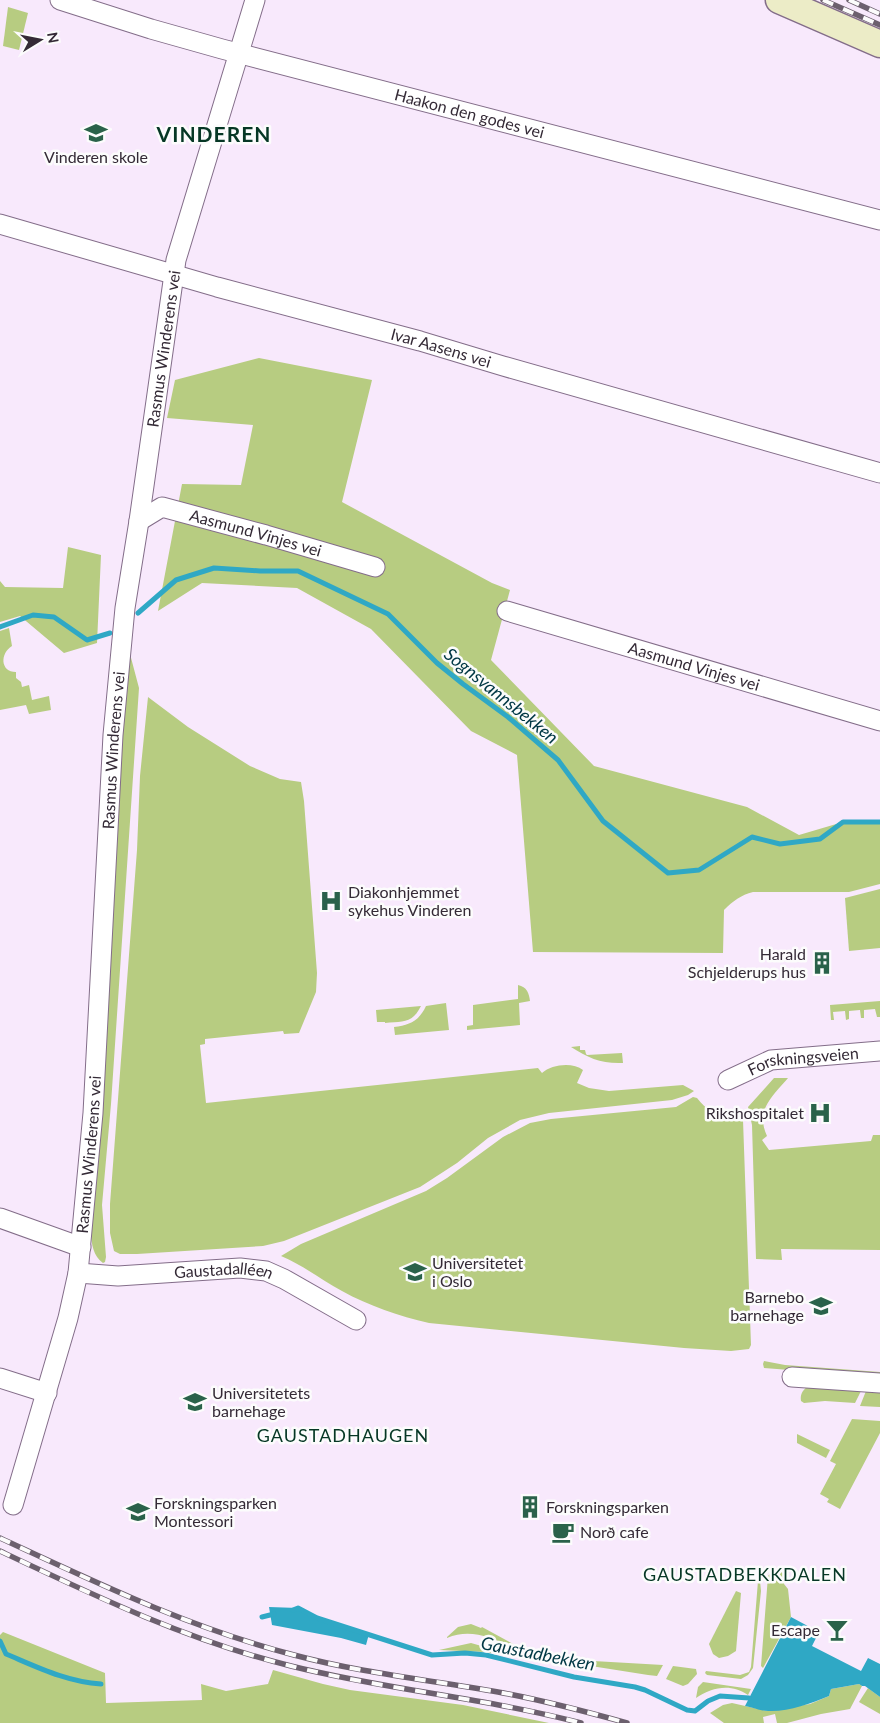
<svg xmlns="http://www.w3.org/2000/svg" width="880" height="1723" viewBox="0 0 880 1723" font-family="Lato,sans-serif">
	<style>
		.green { fill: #b7cc81 }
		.water { fill: #2fa8c5 }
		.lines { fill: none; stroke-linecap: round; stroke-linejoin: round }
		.stream { stroke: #2fa8c5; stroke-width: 5 }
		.street-casing { stroke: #836d89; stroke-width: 21 }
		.secondary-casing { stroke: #836d89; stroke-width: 29 }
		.street { stroke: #fff; stroke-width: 19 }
		.secondary { stroke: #ececc7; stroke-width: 26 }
		.rail-casing { stroke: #6c606e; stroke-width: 5.5 }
		.rail { stroke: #fcfcfc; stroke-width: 4; stroke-dasharray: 11; stroke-linecap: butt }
		.labels { text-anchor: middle; stroke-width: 5; stroke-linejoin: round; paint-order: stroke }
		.street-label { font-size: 16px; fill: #342a36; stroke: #fcfcfc }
		.poi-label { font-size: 16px; fill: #342a36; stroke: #fcfcfc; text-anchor: start }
		.water-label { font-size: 18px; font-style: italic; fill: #003744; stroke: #fcfcfc }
		.neighbourhood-label { font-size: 18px; letter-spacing: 1px; fill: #063725; stroke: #fcfcfc }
		.district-label { font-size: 21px; font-weight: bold; letter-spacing: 1px; fill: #063725; stroke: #fcfcfc }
	</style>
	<rect width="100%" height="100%" fill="#f8e9fc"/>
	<g class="green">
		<path d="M8,7L28,13L19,50L3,46Z"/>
		<path d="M259,358L372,380L342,502L492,583L510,590L491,660L594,766L747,807L799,835L843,822L880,823V884L849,892H753C741,895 733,901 724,910L723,953L533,952L517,755L471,731L371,629L297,588L202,583L158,611L182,484L241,485L253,425L167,418L175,380Z"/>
		<path d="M68,547L101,555L97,643L64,653L20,616L0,622V581L5,587L63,588Z"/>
		<path d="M9,628L12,646C0,653 0,672 16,672V678L21,682L22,687L29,685L32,700L49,696L51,710L29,714L26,705L0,710V631Z"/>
		<path d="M130,654L139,688L111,1104L102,1205L106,1257L105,1262L103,1263C86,1251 92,1222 93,1204L121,749Z"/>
		<path d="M148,697L188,727L250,766L280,779L301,782L304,801L317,973L316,992L299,1033L284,1034L283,1031L205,1039V1044L200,1045L206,1103L538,1068L542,1073C552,1064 573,1062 583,1070L577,1083L589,1088L609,1091L683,1085L694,1091L688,1095L672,1100L549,1113L520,1120L488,1138L457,1163L420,1187L284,1241L263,1246L137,1254H120L114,1251L110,1233V1204L137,850L140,776Z"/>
		<path d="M880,889V948L849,951L845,898Z"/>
		<path d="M518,985C527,987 529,993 530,1001L519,1003L520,1025L467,1030V1026L473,1025V1005L518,999Z"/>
		<path d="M880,1001V1017H877L875,1009L864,1010V1018H861L860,1010L849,1011V1019L846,1020L845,1011L833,1012L834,1020H831L830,1005Z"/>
		<path d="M446,1003L449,1030L395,1035L394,1027C410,1025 419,1021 426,1006Z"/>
		<path d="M421,1006C412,1024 403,1021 385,1023V1022H377L376,1010Z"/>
		<path d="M580,1046V1050H585L586,1054L587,1055L622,1053L623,1063C602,1064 588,1058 571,1047Z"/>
		<path d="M774,1078H788C772,1097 755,1110 767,1136L762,1140L769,1150L871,1141L873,1135H880V1250L781,1249L782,1260L756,1259L752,1125L748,1107Z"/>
		<path d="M693,1097L697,1098C709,1114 721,1117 741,1113L743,1120L751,1345L749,1349L731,1351L684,1348L429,1323C399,1316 369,1306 342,1291C321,1280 303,1265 281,1256L301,1244L426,1191L447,1178L503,1137L530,1123L551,1119L676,1107Z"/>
		<path d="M764,1361L785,1365L880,1372V1377L764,1368L763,1364Z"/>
		<path d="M807,1387L862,1389L855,1403L825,1401L804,1403L801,1401C800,1395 802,1391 807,1387Z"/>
		<path d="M866,1391H880V1407L860,1406Z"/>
		<path d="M852,1419L880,1421V1433L840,1509L827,1502L829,1499L820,1494L836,1464L830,1461Z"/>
		<path d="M797,1434L830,1450L826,1458L797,1443Z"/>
		<path d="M780,1571L786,1576L784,1584L788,1589L791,1617L763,1668L761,1666L768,1576L772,1572Z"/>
		<path d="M758,1581H760L761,1591L753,1668L748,1675L741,1679L707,1675L705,1673L706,1671L740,1675L749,1672L751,1667Z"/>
		<path d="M736,1591L741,1593L736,1651L728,1656L719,1658L713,1654L709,1644Z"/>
		<path d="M471,1624L481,1628L482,1627L515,1645L514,1648C492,1638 471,1628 447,1638V1637L458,1627Z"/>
		<path d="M3,1632L105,1673L106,1703L202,1700L201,1684L226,1691L268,1684L273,1670L323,1684L350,1690L463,1705L549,1723H0V1635Z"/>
		<path d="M471,1643L492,1649L491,1653L485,1652L439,1650Z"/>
		<path d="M519,1647L561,1658L576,1660L663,1665L657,1676L648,1675L553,1660L518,1650Z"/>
		<path d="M673,1666L696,1669L697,1674L688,1684L683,1686L666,1679Z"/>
		<path d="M703,1682L751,1689L748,1695C731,1683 712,1687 696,1698L698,1687Z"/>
		<path d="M859,1684L862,1686L850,1709L821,1714L787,1723H777L775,1714L763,1717L764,1723H724L710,1713L723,1705L732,1703L767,1711L810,1704L829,1696L831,1689Z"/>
		<path d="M868,1688L880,1697V1714L859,1702Z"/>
	</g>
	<g class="water">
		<path d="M269,1607L298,1608L317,1618L369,1634L366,1645L341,1638L272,1625Z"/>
		<path d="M791,1617L819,1632L812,1646L861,1671L868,1658L880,1664V1697L865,1686H862L859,1684L831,1689L829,1696C810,1704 788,1712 768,1711C760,1711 752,1707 745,1706Z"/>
	</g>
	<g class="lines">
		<g class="stream">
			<path d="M138,613L176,580L214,568L260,571H298L388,614L437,663L463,684L508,717L558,760L603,821L668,873L699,870L752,837L780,844L820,839L843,822H880"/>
			<path d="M0,627L33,615L54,617L87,640L110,633"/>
			<path d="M293,1610L298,1608L317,1618L432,1655L465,1653L486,1655L574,1677L635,1687L645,1690L687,1710L695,1711L708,1701L720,1696L749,1698"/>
			<path d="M262,1617L274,1614"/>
			<path d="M0,1641L6,1654C37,1667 67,1682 101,1684"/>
		</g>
		<defs>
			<g id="street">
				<path id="s1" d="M60,0L151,29L222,49L880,220"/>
				<path id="s2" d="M0,224L217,287L420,341L503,366L880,473"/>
				<path id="s3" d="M139,521L162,507L266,535L375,567"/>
				<path id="s4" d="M507,611L880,721"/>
				<path id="s5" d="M728,1080L771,1060L880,1051"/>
				<path d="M0,1218L81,1247"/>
				<path id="s6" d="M78,1273L118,1276L240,1268L266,1271L284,1279L356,1320"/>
				<path d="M792,1377L880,1383"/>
				<path d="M0,1378L47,1393"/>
				<path id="s7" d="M13,1505L68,1318L78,1273L93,1113L113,735L125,608L139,521L176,260L255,0"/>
			</g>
			<path id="secondary" d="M779,0L880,44"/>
		</defs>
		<use href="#street" class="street-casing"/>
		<use href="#secondary" class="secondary-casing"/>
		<use href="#street" class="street"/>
		<use href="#secondary" class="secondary"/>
		<defs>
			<g id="rail">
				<path d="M823,0L880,25"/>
				<path d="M849,0L880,14"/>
				<path d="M0,1538C97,1583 190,1628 294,1655C361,1673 430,1680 498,1692C542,1700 584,1711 627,1723"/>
				<path d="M0,1551C95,1596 189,1641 291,1666C387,1690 486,1698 581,1723"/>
			</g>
		</defs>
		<use href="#rail" class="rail-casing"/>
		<use href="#rail" class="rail"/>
	</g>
	<defs>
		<symbol id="school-bare" viewBox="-9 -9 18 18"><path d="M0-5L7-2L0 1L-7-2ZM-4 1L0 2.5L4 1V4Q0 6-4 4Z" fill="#2a624a" stroke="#fcfcfc" stroke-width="2.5" paint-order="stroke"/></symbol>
		<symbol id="hospital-bare" viewBox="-9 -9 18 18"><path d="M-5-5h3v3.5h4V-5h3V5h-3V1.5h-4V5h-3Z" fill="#2a624a" stroke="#fcfcfc" stroke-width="2.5" paint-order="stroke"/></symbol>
		<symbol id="building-bare" viewBox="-9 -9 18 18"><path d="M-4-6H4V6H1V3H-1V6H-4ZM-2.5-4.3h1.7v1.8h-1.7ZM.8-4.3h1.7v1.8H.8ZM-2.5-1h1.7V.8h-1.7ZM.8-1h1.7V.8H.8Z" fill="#2a624a" stroke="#fcfcfc" stroke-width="2.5" paint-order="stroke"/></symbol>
		<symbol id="university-bare" viewBox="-9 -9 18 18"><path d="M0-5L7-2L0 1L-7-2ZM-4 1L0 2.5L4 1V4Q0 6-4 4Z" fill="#2a624a" stroke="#fcfcfc" stroke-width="2.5" paint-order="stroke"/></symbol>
		<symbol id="cafe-bare" viewBox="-9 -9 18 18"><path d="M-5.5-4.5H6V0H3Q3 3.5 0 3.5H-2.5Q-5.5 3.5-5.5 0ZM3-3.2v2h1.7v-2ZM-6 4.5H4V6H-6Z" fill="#2a624a" stroke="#fcfcfc" stroke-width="2.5" paint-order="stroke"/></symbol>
		<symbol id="bar-bare" viewBox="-9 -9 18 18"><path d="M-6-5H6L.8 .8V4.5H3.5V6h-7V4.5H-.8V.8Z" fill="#2a624a" stroke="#fcfcfc" stroke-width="2.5" paint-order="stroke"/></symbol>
	</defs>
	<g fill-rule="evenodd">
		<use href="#school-bare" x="80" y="117" width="32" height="32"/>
		<use href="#hospital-bare" x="315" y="885" width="32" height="32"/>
		<use href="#building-bare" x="806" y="947" width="32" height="32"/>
		<use href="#hospital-bare" x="804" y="1097" width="32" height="32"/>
		<use href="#university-bare" x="399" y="1256" width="32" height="32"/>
		<use href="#school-bare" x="805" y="1290" width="32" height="32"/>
		<use href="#school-bare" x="179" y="1386" width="32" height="32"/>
		<use href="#building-bare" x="514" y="1491" width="32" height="32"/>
		<use href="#school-bare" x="122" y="1496" width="32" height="32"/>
		<use href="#cafe-bare" x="547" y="1516" width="32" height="32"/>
		<use href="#bar-bare" x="821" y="1614" width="32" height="32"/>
	</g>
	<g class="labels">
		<g class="street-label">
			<text dy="6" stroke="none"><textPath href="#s1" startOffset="425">Haakon den godes vei</textPath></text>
			<text dy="6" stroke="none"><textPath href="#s7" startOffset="1170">Rasmus Winderens vei</textPath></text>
			<text dy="6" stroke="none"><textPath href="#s2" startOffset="458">Ivar Aasens vei</textPath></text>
			<text dy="6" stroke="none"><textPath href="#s3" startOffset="124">Aasmund Vinjes vei</textPath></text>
			<text dy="6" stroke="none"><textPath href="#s4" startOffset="195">Aasmund Vinjes vei</textPath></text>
			<text dy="6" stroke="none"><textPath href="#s7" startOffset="765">Rasmus Winderens vei</textPath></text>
			<text dy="6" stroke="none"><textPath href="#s5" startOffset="79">Forskningsveien</textPath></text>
			<text dy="6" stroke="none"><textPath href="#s7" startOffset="360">Rasmus Winderens vei</textPath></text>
			<text dy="6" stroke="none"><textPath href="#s6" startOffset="146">Gaustadalléen</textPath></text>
		</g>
		<g class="poi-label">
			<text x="96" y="163" text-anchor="middle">Vinderen skole</text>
			<text x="348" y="898">Diakonhjemmet<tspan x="348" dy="18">sykehus Vinderen</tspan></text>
			<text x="806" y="960" text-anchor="end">Harald<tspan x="806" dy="18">Schjelderups hus</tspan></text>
			<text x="804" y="1119" text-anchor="end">Rikshospitalet</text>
			<text x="432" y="1269">Universitetet<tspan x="432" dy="18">i Oslo</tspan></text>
			<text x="804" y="1303" text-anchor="end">Barnebo<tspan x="804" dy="18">barnehage</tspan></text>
			<text x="212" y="1399">Universitetets<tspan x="212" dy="18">barnehage</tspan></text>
			<text x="154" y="1509">Forskningsparken<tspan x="154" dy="18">Montessori</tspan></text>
			<text x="546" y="1513">Forskningsparken</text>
			<text x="580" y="1538">Norð cafe</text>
			<text x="820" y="1636" text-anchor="end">Escape</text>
		</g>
		<g class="water-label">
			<text transform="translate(501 696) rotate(39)" y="6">Sognsvannsbekken</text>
			<text transform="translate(538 1654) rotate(11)" y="6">Gaustadbekken</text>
		</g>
		<g class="neighbourhood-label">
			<text x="343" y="1442">GAUSTADHAUGEN</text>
			<text x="745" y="1581">GAUSTADBEKKDALEN</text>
		</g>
		<g class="district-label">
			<text x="214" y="142">VINDEREN</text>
		</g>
	</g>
	<g transform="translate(40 40) rotate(80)" stroke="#fcfcfc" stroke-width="4" paint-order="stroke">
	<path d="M0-4L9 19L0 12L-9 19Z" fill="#342a36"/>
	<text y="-8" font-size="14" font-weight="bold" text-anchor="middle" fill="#342a36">N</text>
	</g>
</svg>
